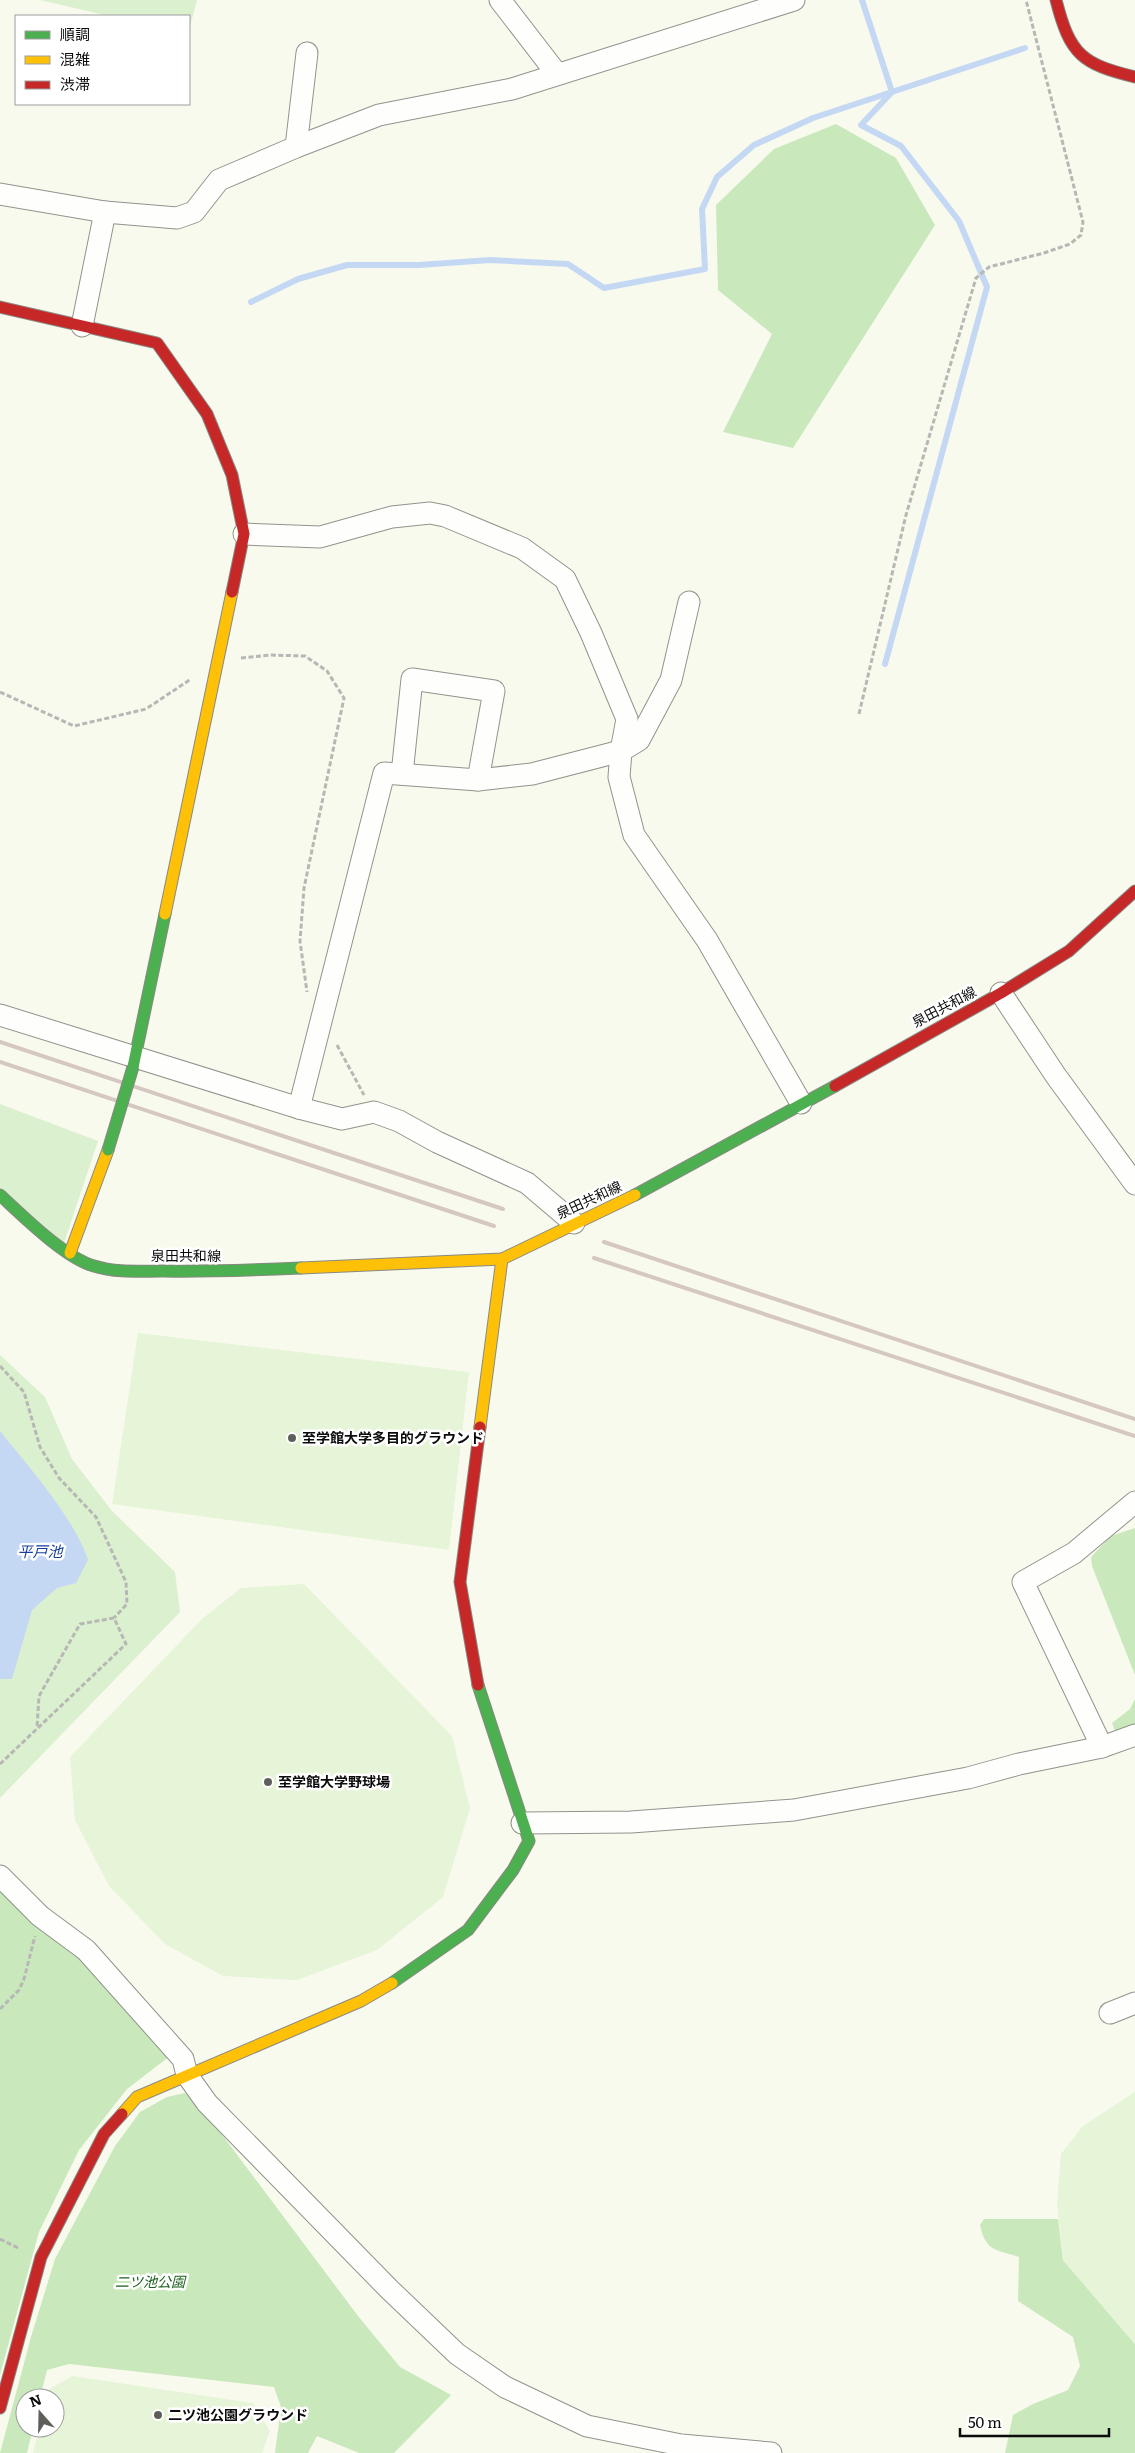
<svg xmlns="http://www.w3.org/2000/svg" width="1135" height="2453" viewBox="0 0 1135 2453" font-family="Literata,'Noto Sans JP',serif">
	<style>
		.green { fill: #dbf0ce }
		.forest { fill: #c9e8bc }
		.pitch { fill: #e6f4d7 }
		.water { fill: #c4d8f4 }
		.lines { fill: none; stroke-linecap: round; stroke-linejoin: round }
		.stream { stroke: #c4d8f4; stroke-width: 6 }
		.street-casing { stroke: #92938d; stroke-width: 23 }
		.fast-casing { stroke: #898984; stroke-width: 13 }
		.slow-casing { stroke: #898984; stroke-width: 13 }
		.jam-casing { stroke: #898984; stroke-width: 13 }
		.path { stroke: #b7b7b5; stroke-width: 3; stroke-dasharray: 5 2.5; stroke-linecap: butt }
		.street { stroke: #fefefc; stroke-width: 21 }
		.fast { stroke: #4caf50; stroke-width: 11 }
		.slow { stroke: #ffc107; stroke-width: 11 }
		.jam { stroke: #c62828; stroke-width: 11 }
		.rail { stroke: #d5c8c2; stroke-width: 4 }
		.fast-bridge-casing { stroke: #898984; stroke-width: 13; stroke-linecap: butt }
		.fast-bridge { stroke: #4caf50; stroke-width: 11 }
		.poi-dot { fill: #5e5f5a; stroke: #fff; stroke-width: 2 }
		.labels { text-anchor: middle; stroke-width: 5; stroke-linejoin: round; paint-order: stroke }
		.street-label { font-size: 14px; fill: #0b0b0b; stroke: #fff }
		.poi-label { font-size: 14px; font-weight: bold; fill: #0b0b0b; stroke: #fff; text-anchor: start }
		.park-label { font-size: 14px; font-style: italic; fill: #1c621f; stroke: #fff }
		.water-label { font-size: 15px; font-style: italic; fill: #153f9c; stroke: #fff }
	</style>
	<rect width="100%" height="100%" fill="#f9faee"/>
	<g class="green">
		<path d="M40,0H197L189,30V16H109Z"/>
		<path d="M0,1104L98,1141L64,1243L0,1188Z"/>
		<path d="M0,1355L45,1397L72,1459L112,1511L175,1572L180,1612L0,1798Z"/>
	</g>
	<g class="forest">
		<path d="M836,124L896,158L935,225L793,448L723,432L772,334L718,290L716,205L774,149Z"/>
		<path d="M1135,1528V1675L1092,1566L1091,1557L1111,1536Z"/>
		<path d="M1135,1699V1729L1115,1731L1112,1723L1130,1709Z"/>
		<path d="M0,1884L81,1956L170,2056L127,2089L79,2150L39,2232L0,2375Z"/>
		<path d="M185,2093L205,2112L358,2316L400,2367L451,2395L394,2453H359L317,2436L308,2453H275L281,2407L274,2387L69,2364L47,2370L40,2398H25V2428H33L27,2453H0L31,2337L55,2259L115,2146L140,2112L167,2097Z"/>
		<path d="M984,2219H1058L1063,2260L1135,2344V2453H1005L1013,2415L1033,2404L1068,2390L1080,2366L1073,2337L1018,2301L1019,2257C995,2249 986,2252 980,2225Z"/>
	</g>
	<g class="pitch">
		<path d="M138,1333L469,1372L449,1550L112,1504Z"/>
		<path d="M304,1584L452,1736L470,1808L443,1897L377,1950L297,1980L223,1976L165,1944L109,1886L75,1820L70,1757L202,1619L241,1588Z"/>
		<path d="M1135,2092V2344L1063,2260L1057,2204L1061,2154L1083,2126Z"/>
		<path d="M72,2376L253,2403L270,2431L262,2453H33L39,2428H55V2398H46L48,2390Z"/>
	</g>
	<path class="water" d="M0,1431C28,1466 75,1519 88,1560L76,1583L57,1588L32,1610L12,1679H0Z"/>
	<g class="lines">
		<g class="stream">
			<path d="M862,0L892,92L861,125L901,146L959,221L987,287L885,664"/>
			<path d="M251,302L298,279L347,265H419L490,260L568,264L604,288L705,269L702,209L717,177L754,145L813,118L1025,48"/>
		</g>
		<defs>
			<g id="street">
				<path d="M500,0L557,74"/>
				<path d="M296,147L307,53"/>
				<path d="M0,194L105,212L177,218L194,212L219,180L296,147L379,115L512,89L794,0"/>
				<path d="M82,326L105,212"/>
				<path d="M244,534L320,537L392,517L430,513L445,516L522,548L565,579L591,633L627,719L621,751L619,777L634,835L707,940L801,1103"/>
				<path d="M402,774L412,679L494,691L478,780"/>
				<path d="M1001,993L1056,1076L1135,1184"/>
				<path d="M0,1015L299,1108L342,1119L374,1112L399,1121L437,1142L527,1183L574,1223"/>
				<path d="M299,1108L384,773L478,780L532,774L621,751L639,740L671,680L689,602"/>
				<path d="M1102,1747L1023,1582L1074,1553L1135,1502"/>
				<path d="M522,1823L631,1822L794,1810L968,1778L1019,1764L1102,1747L1135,1735"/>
				<path d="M0,1876L40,1916L86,1950L183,2059L187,2075L207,2103L390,2290L457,2354L505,2387L587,2426L681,2445L771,2453"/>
				<path d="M1110,2013L1135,2003"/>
			</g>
			<g id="fast">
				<path d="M133,1067L165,914"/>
				<path d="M0,1195C23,1216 65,1258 94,1266C116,1273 140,1271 163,1271C209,1272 255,1270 301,1268"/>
				<path d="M635,1195L835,1086"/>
				<path d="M392,1983L468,1930L513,1870L529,1841L478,1685"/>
			</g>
			<g id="slow">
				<path d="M165,914L232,592"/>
				<path d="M70,1253L108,1150"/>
				<path d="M301,1268L502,1259L635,1195"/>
				<path d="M480,1427L502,1259"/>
				<path d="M122,2114L137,2097L361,2001L392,1983"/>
			</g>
			<g id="jam">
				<path d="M1056,0C1070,55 1082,64 1135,77"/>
				<path d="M0,307L157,343L207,414L232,475L244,534L232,592"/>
				<path d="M835,1086L1001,993L1069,951L1135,891"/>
				<path d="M478,1685L460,1582L480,1427"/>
				<path d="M0,2408L41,2257L104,2134L122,2114"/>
			</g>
		</defs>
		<use href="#street" class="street-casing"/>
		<use href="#fast" class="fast-casing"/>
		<use href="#slow" class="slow-casing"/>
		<use href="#jam" class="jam-casing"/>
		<g class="path">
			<path d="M241,658L270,655L305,656L327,671L344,698L304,888L300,941L307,992"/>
			<path d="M0,692L74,726L146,709L191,679"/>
			<path d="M859,714L906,515L976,278L989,267L1044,253L1070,244L1081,235L1083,222L1026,0"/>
			<path d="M337,1045L364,1095"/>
			<path d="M0,1366L24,1392L40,1447L59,1478L96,1517L126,1582L127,1604L114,1618"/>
			<path d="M0,1764L126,1644L114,1618L80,1624L39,1696L37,1728"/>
			<path d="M0,2009L19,1990L24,1979L35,1936"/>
			<path d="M0,2239L20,2249"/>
		</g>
		<use href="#street" class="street"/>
		<use href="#fast" class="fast"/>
		<use href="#slow" class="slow"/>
		<use href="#jam" class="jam"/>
		<g class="rail">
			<path d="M0,1042L503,1209"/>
			<path d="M0,1062L494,1226"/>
			<path d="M604,1242L1135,1419"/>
			<path d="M594,1258L1135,1436"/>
		</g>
		<defs>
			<path id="fast-bridge" d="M108,1150L133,1067"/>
		</defs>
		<use href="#fast-bridge" class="fast-bridge-casing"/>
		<use href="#fast-bridge" class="fast-bridge"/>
	</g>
	<g class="poi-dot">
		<circle cx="292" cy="1438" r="5"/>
		<circle cx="268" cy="1782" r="5"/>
		<circle cx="158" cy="2415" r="5"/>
	</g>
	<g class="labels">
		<g class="street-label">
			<text transform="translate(944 1007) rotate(-28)" y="5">泉田共和線</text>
			<text transform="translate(589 1200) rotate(-25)" y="5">泉田共和線</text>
			<text x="186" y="1261">泉田共和線</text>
		</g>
		<g class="poi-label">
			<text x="302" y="1443">至学館大学多目的グラウンド</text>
			<text x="278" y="1787">至学館大学野球場</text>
			<text x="168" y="2420">二ツ池公園グラウンド</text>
		</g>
		<g class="park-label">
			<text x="150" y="2287">二ツ池公園</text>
		</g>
		<g class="water-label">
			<text x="40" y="1557">平戸池</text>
		</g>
	</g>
	<rect x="15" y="15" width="175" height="90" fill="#ffffff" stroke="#9d9d9d"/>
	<rect x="25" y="31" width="25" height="8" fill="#4caf50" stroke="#9d9d9d"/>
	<text x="60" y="40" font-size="15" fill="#0b0b0b">順調</text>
	<rect x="25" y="56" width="25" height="8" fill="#ffc107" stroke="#9d9d9d"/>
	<text x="60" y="65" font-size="15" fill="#0b0b0b">混雑</text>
	<rect x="25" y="81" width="25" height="8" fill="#c62828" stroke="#9d9d9d"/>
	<text x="60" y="90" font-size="15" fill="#0b0b0b">渋滞</text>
	<g transform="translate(40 2413) rotate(340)"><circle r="24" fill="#ffffff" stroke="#9d9d9d"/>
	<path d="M0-4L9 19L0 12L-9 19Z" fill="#5e5f5a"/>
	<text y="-8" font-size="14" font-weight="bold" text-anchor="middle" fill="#0b0b0b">N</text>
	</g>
	<path d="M960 2428v8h149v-8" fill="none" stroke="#0b0b0b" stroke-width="2.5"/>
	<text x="968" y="2428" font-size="15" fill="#0b0b0b" stroke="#ffffff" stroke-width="4" paint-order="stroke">50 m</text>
</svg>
